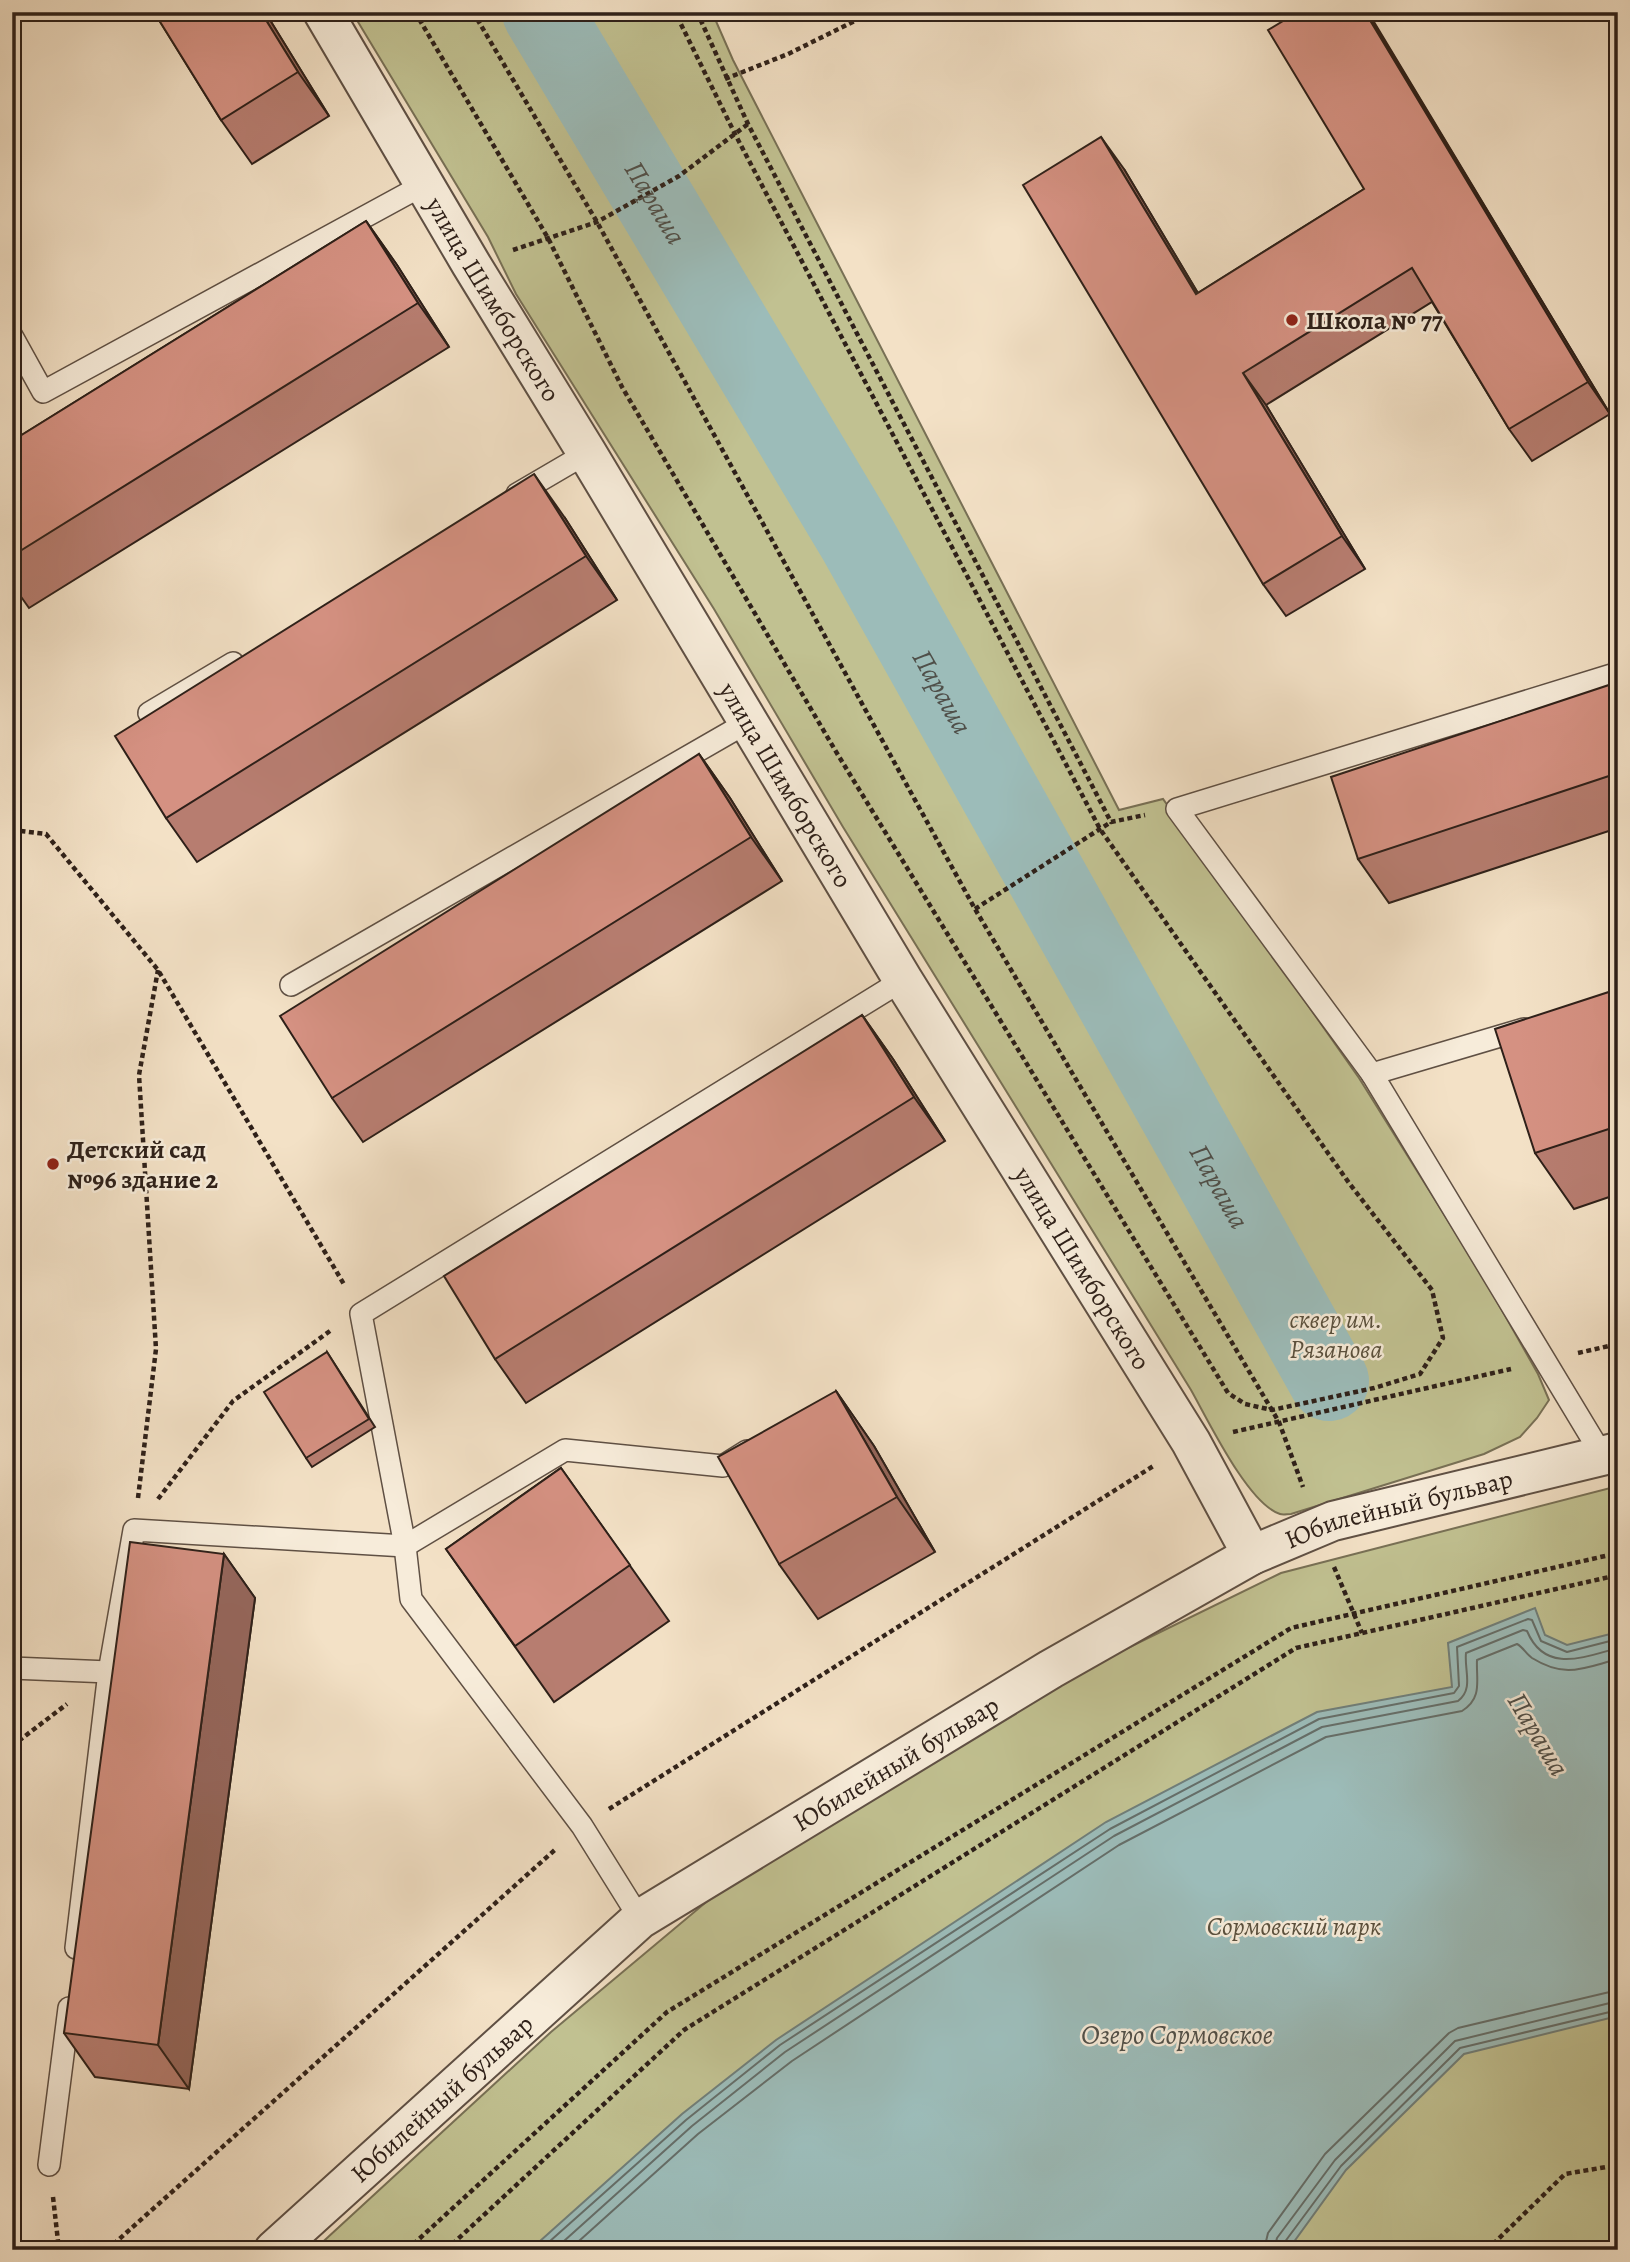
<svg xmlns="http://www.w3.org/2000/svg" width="1630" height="2262" viewBox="0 0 1630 2262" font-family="Alegreya,serif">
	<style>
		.green { fill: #c1c191; stroke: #787055; stroke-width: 2 }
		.water { fill: #9cbcb9; stroke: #707e79; stroke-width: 2 }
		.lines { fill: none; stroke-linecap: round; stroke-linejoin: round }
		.shore { stroke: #656e69; stroke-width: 2 }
		.river { stroke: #9cbcb9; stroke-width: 80 }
		.service-casing { stroke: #5f5044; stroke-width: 24 }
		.minor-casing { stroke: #5f5044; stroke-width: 42 }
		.tertiary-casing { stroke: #5f5044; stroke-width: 42 }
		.path { stroke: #2e2019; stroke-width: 4.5; stroke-dasharray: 5 3.5; stroke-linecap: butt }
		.service { stroke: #f7ecda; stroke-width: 21 }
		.minor { stroke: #f7ecda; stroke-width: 38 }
		.tertiary { stroke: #f7ecda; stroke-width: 38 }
		.path-bridge { stroke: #2e2019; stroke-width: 4.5; stroke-dasharray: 5 3.5; stroke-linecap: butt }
		.wall { fill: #b77d70; stroke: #2e2019; stroke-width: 2 }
		.shaded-wall { fill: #95665b; stroke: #2e2019; stroke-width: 2 }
		.building { fill: #d59182; stroke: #2e2019; stroke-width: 2 }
		.poi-dot { fill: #8f2418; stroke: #f7ecda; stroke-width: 2.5 }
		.labels { text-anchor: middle; stroke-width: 5; stroke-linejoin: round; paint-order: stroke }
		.street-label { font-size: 26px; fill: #2e2019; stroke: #f7ecda }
		.poi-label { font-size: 26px; font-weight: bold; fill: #2e2019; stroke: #f7ecda; text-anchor: start }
		.park-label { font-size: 26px; font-style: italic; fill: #5a503d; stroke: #f7ecda }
		.water-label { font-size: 28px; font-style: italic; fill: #4f4f49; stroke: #f7ecda }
	</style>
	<rect width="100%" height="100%" fill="#f3e1c6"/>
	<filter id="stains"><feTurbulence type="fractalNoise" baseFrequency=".00286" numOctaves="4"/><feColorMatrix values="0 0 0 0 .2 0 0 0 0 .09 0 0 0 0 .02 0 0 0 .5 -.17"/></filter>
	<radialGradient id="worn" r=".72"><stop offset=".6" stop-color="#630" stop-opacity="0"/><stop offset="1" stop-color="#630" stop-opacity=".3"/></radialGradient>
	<g class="green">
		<path d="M352,12H712L733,60L1119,810L1163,799L1359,1078L1482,1275L1538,1374L1549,1400L1537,1418L1520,1437L1484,1454L1291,1514C1287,1514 1283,1515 1280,1514C1248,1504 1208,1420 1191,1390L843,827L714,609L516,294L488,237Z"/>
		<path d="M1618,1486V2250H314L551,2032L711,1898L1095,1664L1281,1573Z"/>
	</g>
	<path class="water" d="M1535,1608L1545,1635L1567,1645L1618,1632V2016L1464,2054L1346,2170L1288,2250H530L682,2114L776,2040L1106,1822L1317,1712L1452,1687L1448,1643Z"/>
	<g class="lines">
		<g class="shore">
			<path d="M540,2250L686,2120L780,2045L1110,1829L1319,1719L1454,1693L1459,1686L1457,1647L1528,1619L1532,1620L1541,1641L1567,1652L1618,1639"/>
			<path d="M554,2250L692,2126L785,2052L1114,1836L1322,1727L1458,1701C1474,1689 1464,1670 1466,1653L1523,1630L1527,1631C1545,1674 1584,1657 1618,1648"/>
			<path d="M569,2250L698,2134L792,2061L1119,1845L1326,1737L1462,1711C1483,1698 1476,1680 1477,1660L1517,1644C1523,1647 1526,1654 1532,1658C1566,1679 1583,1668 1618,1659"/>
			<path d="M1264,2250L1268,2233L1325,2154L1449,2033L1458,2028L1618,1990"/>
			<path d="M1274,2250L1277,2238L1335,2160L1455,2041L1618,2001"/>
			<path d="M1283,2250L1284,2243L1341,2166L1460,2048L1618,2010"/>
		</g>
		<path class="river" id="s1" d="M542,12L858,540L1329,1381"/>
		<defs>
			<g id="service">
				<path d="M12,336L43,392L425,184"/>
				<path d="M517,494L587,453"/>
				<path d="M149,713L233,663"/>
				<path d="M291,985L748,722"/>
				<path d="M1372,1074L1524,1029"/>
				<path d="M1602,1455L1372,1074L1177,809L1618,673"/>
				<path d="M12,1668L109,1672"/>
				<path d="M640,1919L582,1826L411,1599L405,1546L361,1314L903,980"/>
				<path d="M76,1948L109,1672L134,1530L405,1546L565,1450L723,1466L747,1451"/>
				<path d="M49,2165L69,2008"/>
			</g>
			<g id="minor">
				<path id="s2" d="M323,12L471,264L587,453L903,980L1191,1442L1252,1555"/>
			</g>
			<g id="tertiary">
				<path id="s3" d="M274,2250L640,1919L1051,1669L1252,1555L1333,1521L1618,1452"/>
			</g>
		</defs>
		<use href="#service" class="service-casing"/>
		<use href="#minor" class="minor-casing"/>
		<use href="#tertiary" class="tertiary-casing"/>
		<g class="path">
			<path d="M415,12L548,238L622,387L835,750L1228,1393L1245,1404L1272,1410L1374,1388L1420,1374L1443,1338L1432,1290L1349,1183L1100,829L735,134L675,12"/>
			<path d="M473,12L597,222L975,909L1279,1422L1303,1487"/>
			<path d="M697,12L748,124L1111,822L1145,815"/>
			<path d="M725,79L788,54L873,12"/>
			<path d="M513,250L597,222L679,176L748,124"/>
			<path d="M12,830L46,834L158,970L345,1286"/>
			<path d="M1578,1353L1618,1344"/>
			<path d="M1233,1432L1511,1369"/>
			<path d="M138,1498L156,1349L139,1075L158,970"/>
			<path d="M158,1499L233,1401L330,1331"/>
			<path d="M1334,1567L1362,1633"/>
			<path d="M12,1746L67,1704"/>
			<path d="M609,1809L1155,1465"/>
			<path d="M53,2197L59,2250"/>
			<path d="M107,2250L557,1848"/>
			<path d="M407,2250L667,2012L1291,1628L1618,1553"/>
			<path d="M446,2250L684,2030L1296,1648L1618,1575"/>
			<path d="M1487,2250L1565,2174L1618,2165"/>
		</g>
		<use href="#service" class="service"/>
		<use href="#minor" class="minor"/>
		<use href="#tertiary" class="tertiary"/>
		<path class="path-bridge" d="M975,909L1111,822"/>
	</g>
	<g class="wall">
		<path d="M154,12H265L329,116L252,164L221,120Z"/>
		<path d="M1368,12L1610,414L1532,461L1509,429L1432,302L1266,405L1365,569L1286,616L1263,584L1124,169L1198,293L1364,189Z"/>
		<path d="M366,221L397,265L449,347L29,608L12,584V441Z"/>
		<path d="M565,518L617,600L197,862L166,818Z"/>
		<path d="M1618,682V828L1389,903L1358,859Z"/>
		<path d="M699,754L730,798L782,881L363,1142L332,1098Z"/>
		<path d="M1618,989V1194L1574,1209L1535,1153Z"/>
		<path d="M862,1015L893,1059L945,1141L526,1403L495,1359Z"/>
		<path d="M327,1352L375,1427L312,1467L306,1458Z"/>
		<path d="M836,1391L874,1446L935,1552L818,1619L779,1564Z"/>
		<path d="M561,1468L669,1621L554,1702L446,1549Z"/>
		<path d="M224,1554L255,1598L189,2089L95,2077L64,2033Z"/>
	</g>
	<g class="shaded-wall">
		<path d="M261,12H265L329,116L298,72Z"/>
		<path d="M1365,12H1368L1369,15L1610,414L1588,382Z"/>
		<path d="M1101,137L1124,169L1218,327L1196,294Z"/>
		<path d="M366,221L397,265L449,347L418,303Z"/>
		<path d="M1243,373L1266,405L1365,569L1342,536Z"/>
		<path d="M534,474L565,518L617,600L586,556Z"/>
		<path d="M699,754L730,798L782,881L751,837Z"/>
		<path d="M862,1015L893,1059L945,1141L914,1097Z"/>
		<path d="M836,1391L874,1446L935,1552L897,1497Z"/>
		<path d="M224,1554L255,1598L189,2089L158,2045Z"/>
	</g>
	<g class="building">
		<path d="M154,12H261L298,72L221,120Z"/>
		<path d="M1298,12H1365L1588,382L1509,429L1412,268L1243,373L1342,536L1263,584L1023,185L1101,137L1196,294L1364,189L1268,30Z"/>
		<path d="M366,221L418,303L12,556V441Z"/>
		<path d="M534,474L586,556L166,818L115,736Z"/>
		<path d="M1618,682V773L1358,859L1331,777Z"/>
		<path d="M699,754L751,837L332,1098L280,1016Z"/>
		<path d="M1618,989V1126L1535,1153L1495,1029Z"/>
		<path d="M862,1015L914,1097L495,1359L444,1276Z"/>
		<path d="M327,1352L369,1419L306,1458L264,1392Z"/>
		<path d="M836,1391L897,1497L779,1564L718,1457Z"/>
		<path d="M561,1468L630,1565L515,1646L446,1549Z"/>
		<path d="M130,1542L224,1554L158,2045L64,2033Z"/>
	</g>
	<g class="poi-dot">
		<circle cx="1292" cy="320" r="7"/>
		<circle cx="53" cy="1164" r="7"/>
	</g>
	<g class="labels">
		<g class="street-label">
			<text dy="9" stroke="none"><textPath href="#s2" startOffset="334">улица Шимборского</textPath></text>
			<text dy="9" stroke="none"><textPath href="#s2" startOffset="901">улица Шимборского</textPath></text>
			<text dy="9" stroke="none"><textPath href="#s2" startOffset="1468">улица Шимборского</textPath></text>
			<text dy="9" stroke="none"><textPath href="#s3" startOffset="1360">Юбилейный бульвар</textPath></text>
			<text dy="9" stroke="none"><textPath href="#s3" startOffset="793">Юбилейный бульвар</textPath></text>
			<text dy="9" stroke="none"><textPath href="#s3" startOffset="226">Юбилейный бульвар</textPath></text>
		</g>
		<g class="poi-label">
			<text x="1306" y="329">Школа № 77</text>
			<text x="67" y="1158">Детский сад<tspan x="67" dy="30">№96 здание 2</tspan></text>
		</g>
		<g class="park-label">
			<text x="1336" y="1328">сквер им.<tspan x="1336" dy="30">Рязанова</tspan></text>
			<text x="1294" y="1935">Сормовский парк</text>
		</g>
		<g class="water-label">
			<text dy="10" stroke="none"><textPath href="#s1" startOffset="222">Параша</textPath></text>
			<text dy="10" stroke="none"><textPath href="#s1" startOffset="789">Параша</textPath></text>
			<text dy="10" stroke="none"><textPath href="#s1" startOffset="1356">Параша</textPath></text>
			<text transform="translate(1539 1734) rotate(59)" y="10">Параша</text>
			<text x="1177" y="2044">Озеро Сормовское</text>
		</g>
	</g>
	<rect width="1630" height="2262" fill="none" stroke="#f3e1c6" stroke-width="42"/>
	<rect x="14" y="14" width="1602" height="2234" fill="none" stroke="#2e2019" stroke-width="3.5"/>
	<rect x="21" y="21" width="1588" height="2220" fill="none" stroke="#2e2019" stroke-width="2"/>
	<rect width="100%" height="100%" filter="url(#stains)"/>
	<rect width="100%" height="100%" fill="url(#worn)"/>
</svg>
